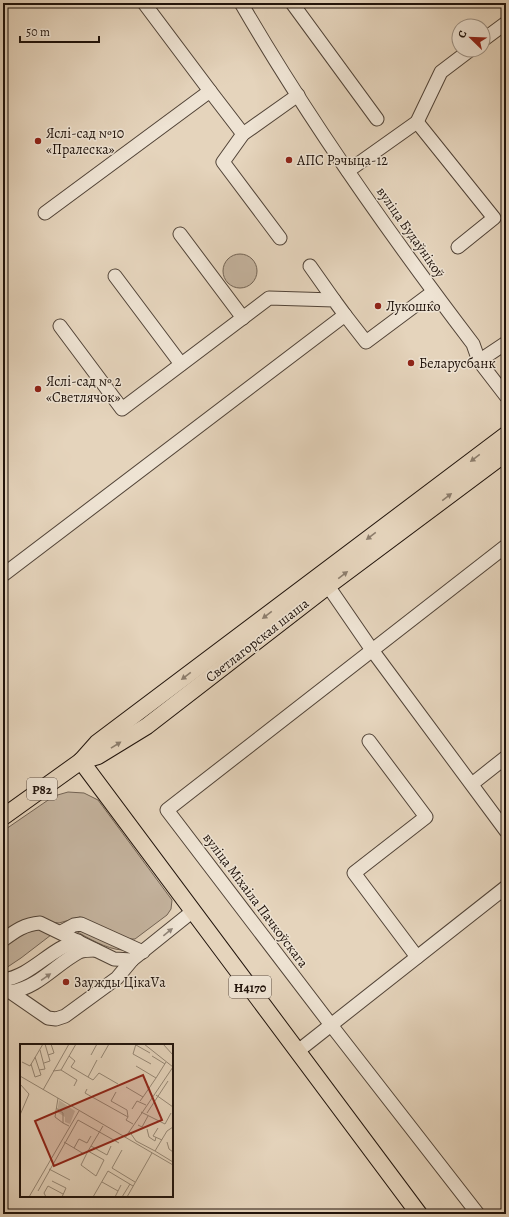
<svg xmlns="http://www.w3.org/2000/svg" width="509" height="1217" viewBox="0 0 509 1217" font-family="Alegreya,serif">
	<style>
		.green { fill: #c4b39e; stroke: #726354 }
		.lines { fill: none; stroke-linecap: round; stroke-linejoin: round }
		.minor-casing { stroke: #514337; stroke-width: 15 }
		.major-casing { stroke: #20130b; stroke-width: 18 }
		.minor { stroke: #eee3d3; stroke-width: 13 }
		.major { stroke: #e5d4bc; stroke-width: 16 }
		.oneway { fill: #8c7d6c }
		.oneway2 { fill: #918579 }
		.poi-dot { fill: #8f2418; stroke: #eee3d3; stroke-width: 1.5 }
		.labels { text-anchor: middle; stroke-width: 3; stroke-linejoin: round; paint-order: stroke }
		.shield { fill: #eee3d3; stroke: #5e5147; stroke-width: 1 }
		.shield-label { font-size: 13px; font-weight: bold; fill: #20130b }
		.poi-label { font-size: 14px; fill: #20130b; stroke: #eee3d3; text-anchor: start }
		.street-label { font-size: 14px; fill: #20130b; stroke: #eee3d3 }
		.inset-road { fill: none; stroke: #968775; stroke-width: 1 }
		.view { fill: #8f2418; fill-opacity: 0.15; stroke: #8f2418; stroke-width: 2 }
		.inset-edge { fill: none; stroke: #20130b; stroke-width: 2 }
	</style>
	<rect width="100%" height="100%" fill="#e5d4bc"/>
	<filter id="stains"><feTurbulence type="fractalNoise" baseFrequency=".005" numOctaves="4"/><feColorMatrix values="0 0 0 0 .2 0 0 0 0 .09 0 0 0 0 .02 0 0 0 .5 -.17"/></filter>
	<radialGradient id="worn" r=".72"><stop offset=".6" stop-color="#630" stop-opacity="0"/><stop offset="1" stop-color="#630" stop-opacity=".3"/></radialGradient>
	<g class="green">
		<circle cx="240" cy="271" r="17"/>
		<path d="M68,792L84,793L98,800L172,900L171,909L167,915L135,939H127L80,917L59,923L50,922L3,935V831L54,796Z"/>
		<path d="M32,926L51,935L21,958L6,968L3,967V945Z"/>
		<path d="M76,928L120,946L122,950C106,949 88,938 74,930Z"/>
	</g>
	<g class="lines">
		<defs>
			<g id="minor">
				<path d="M144,3L210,91"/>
				<path d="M241,3C310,122 390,235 473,344L479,361L506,396"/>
				<path d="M292,3L377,119"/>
				<path d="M483,40L506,23"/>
				<path d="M417,122L494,218L458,247"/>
				<path d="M348,171L417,122L441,72L470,50"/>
				<path d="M45,213L210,91L243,134"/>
				<path d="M180,234L243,318"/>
				<path d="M280,238L223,162L243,134L298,95"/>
				<path d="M310,266L334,300"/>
				<path d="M115,276L181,364"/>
				<path d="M60,326L122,409L269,298L334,300L345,315"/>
				<path d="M479,361L506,343"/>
				<path d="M3,575L345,315L366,342L433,292"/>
				<path d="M328,586L372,650L506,831"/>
				<path d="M369,741L426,817L354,873L417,957"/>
				<path d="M472,784L506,757"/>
				<path d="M61,932L74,925L81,924L143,952"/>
				<path d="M3,940C15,931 25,924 40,923L114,959L132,960L193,911"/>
				<path d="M3,980C32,976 50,948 78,941"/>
				<path d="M3,987L48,1018L56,1019L65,1016L117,978L132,960"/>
				<path d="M11,992C39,987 55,965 79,952C84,950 90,950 95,950"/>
				<path d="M298,1051L506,887"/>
				<path d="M478,1214L331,1025L167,810L506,546"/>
			</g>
			<g id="major">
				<path d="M81,761L419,1214"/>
				<path d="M81,761L97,743L506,435"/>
				<path d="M3,817L81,761L98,756L147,726L328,586L506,453"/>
			</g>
		</defs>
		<use href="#minor" class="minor-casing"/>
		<use href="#major" class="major-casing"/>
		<use href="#minor" class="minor"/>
		<use href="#major" class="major"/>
	</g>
	<defs><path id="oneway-solid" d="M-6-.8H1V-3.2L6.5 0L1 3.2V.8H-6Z"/></defs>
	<g class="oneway">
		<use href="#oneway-solid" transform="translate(475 458) rotate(143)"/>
		<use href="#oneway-solid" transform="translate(447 497) rotate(-37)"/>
		<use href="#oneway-solid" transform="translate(371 536) rotate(143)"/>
		<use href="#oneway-solid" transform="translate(343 575) rotate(-37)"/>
		<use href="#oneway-solid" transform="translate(267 615) rotate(143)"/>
		<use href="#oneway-solid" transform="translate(186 676) rotate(143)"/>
		<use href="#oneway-solid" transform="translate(116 745) rotate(-32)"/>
	</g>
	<g class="oneway2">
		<use href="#oneway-solid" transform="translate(168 932) rotate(-39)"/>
		<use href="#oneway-solid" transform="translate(46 977) rotate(-35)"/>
	</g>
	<g class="poi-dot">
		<circle cx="38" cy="141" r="4"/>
		<circle cx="289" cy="160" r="4"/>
		<circle cx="378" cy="306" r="4"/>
		<circle cx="411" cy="363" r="4"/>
		<circle cx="38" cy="389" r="4"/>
		<circle cx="66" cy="982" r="4"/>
	</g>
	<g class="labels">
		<g class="shield">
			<rect x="27" y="778" width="30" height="22" rx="3"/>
			<rect x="229" y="976" width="42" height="22" rx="3"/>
		</g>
		<g class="shield-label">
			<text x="42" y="794">Р82</text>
			<text x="250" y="992">Н4170</text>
		</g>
		<g class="poi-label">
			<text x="46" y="138">Яслі-сад №10<tspan x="46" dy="16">«Пралеска»</tspan></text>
			<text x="297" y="165">АПС Рэчыца-12</text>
			<text x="386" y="311">Лукошко</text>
			<text x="419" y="368">Беларусбанк</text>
			<text x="46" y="386">Яслі-сад № 2<tspan x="46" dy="16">«Светлячок»</tspan></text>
			<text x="74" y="987">Заужды ЦікаVа</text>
		</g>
		<g class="street-label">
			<text transform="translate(411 232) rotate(55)" y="5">вуліца Будаўнікоў</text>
			<text transform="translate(257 640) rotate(-38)" y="5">Светлагорская шаша</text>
			<text transform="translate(256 900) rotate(53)" y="5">вуліца Міхаіла Пачкоўскага</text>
		</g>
	</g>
	<g transform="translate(20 1044)">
		<rect width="153" height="153" fill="#e5d4bc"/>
		<path d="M39,56L55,67L50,80L45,78V73L37,68Z" fill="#c4b39e"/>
		<path class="inset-road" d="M116,0L113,10L131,20M124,0L153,23M143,0L153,11M116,1L130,9M28,11L34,9L31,0M71,11L77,0M49,12L55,17L51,23L73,36L79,29L98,40M132,12L145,20M81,14L89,0M2,18L10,22L23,0M24,19L30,17L25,0M11,20L15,33L21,31L15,13M116,22L136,34L146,18M19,26L25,25L20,6M41,26L57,36L54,42M33,27L41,26L56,0M0,32L153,121M68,33L77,16M0,40L9,50L0,71M106,43L123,53L120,57M67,45L65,49L108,73L106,76L113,80M23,46L49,0M96,48L91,57L107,66L108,73M136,51L153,63M123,53L136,34M38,54L35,73L43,79M36,64L43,69V79L49,82M112,65L117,57L126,61M121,68L145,80L151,69M127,69L148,37M118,81L122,83L128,72M153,83L147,87L135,107L153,118M138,84L133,92L142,96M127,85L129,93L135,97L136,93M109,87L116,97L135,107M105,94L153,23M44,98L64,110M147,98L149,105L153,108M71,102L87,111L91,102M54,104L59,95L67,99L71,92M102,106L92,124L115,138M68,107L84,116L76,132L61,121L68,107L83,82M29,125L50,136M32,137L46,144L42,153M82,138L98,147M18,147L58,76L99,99M9,153L59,67M26,153L24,149L28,142L43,150M73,153L88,127L113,142M95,153L101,141M102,153L110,140M107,153L132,109"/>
		<path class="view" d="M123,31L142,76L34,122L15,77Z"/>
		<rect width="153" height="153" class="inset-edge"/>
	</g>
	<rect width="509" height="1217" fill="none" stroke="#e5d4bc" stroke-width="16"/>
	<rect x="4" y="4" width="501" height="1209" fill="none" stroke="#20130b" stroke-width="2"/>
	<rect x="8" y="8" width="493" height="1201" fill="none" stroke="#20130b"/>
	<g transform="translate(471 38) rotate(293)"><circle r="19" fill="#eee3d3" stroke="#9c9083"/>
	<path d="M0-3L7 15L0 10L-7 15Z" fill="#8f2418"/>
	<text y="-6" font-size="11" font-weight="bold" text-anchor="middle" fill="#20130b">С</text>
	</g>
	<path d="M20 36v6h79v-6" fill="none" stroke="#20130b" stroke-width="2"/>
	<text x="26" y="36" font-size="12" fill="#20130b" stroke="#eee3d3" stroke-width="3" paint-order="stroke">50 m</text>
	<rect width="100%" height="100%" filter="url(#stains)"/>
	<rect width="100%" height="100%" fill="url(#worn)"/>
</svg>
